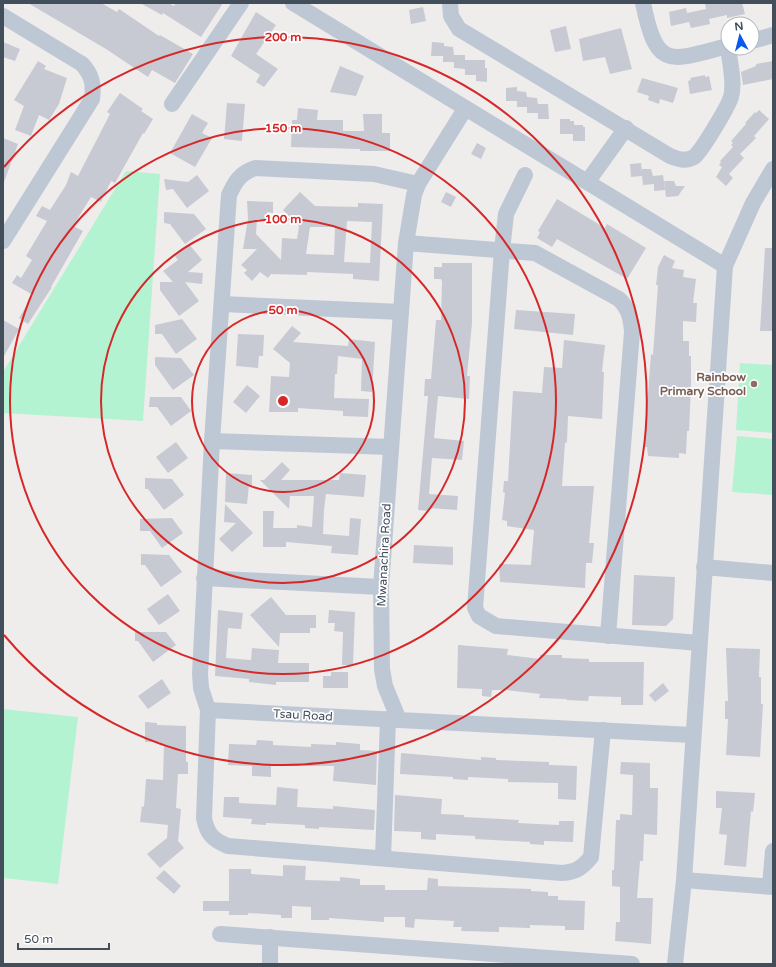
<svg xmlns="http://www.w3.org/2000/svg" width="776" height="967" viewBox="0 0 776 967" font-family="'Varela Round',sans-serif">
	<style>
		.green { fill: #b4f3d1 }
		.building { fill: #c7cad3; fill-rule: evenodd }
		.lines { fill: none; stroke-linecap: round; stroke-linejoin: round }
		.minor { stroke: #bec7d4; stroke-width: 16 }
		.ring { fill: none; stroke: #d62828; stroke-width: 2 }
		.education-dot { fill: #8d6e63; stroke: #fff; stroke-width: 1.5 }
		.labels { text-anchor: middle; stroke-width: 3.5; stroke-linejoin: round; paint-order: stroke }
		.education-label { font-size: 12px; font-weight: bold; fill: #785e54; stroke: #fff; text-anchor: end }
		.street-label { font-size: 12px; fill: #434e5b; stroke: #fff }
		.centre { fill: #d62828; stroke: #fff; stroke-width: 2 }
		.ring-label { font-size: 12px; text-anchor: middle; font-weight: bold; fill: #d62828; stroke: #fff; stroke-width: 3.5; stroke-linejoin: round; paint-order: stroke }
	</style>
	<rect width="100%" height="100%" fill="#efecec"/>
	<g class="green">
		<path d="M126,171L160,174L143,421L3,413V372Z"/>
		<path d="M740,363L773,365V433L736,430Z"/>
		<path d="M737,436L773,439V495L732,492Z"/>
		<path d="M3,709L78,717L58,884L3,878Z"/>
	</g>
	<g class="building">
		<path d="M28,3H101L117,12L119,9L159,36L160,35L193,54L175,83L152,70L148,77L106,49Z"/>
		<path d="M140,3H168L174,6L176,3H223L201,37L163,13L162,15Z"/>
		<path d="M705,3H742L745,14L727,18V15L709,19L710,24L691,28L689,22L671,26L669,12L686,8L687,13L706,9Z"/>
		<path d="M423,7L426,21L411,24L409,10Z"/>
		<path d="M256,12L276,25L256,54L278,69L264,87L256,82L260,75L231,56Z"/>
		<path d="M566,26L571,49L555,52L550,30Z"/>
		<path d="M621,28L632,69L610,74L605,57L583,61L579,39Z"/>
		<path d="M3,42L20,49L15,61L3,57Z"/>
		<path d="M432,42L444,43V46L453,47L454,55H465V60H485V68H487V82L476,81V75H465V69L454,68V62H443V56H431Z"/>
		<path d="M38,61L46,66L44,69L67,78L59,104L49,120L39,115L31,136L15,130L24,106L14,100Z"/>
		<path d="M773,61V79L743,85L741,72L756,66V64Z"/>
		<path d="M340,66L364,76L356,96L330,92Z"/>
		<path d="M705,75V77L709,76L712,90L690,94L688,81L691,80L690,78Z"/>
		<path d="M642,78L678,88L673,103L660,99L659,104L648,100L649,96L637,92Z"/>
		<path d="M517,87V91L526,92L527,97L537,98L538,104H548L549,119H538V113H527V107H517V101H506V88Z"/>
		<path d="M120,93L143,109L141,111L153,119L144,134L143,133L115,183L111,181L101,202L91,197L73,226L83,231L51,287H52L28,324L19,318L33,295L12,283L17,275L21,278L32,260L26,256L47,221L36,216L42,206L50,210L66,185L71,172L78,176L110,114L107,112Z"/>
		<path d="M227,103L245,104L242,141L224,139Z"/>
		<path d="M298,108L318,110L317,120H343V131H364L363,114H382V133H390V151H360V149L291,147L292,120H297Z"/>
		<path d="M759,110L769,119L754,136L756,138L740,154L744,158L729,174L733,178L726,186L716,177L722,167L719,165L721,162L720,161L733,147L731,145L733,143L731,141L746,124L745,123L755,112L756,113Z"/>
		<path d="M192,114L208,123L202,133L212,138L195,167L170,153Z"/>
		<path d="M560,119H570V121H574V125H583V127H585V141H573V134H560Z"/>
		<path d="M3,138L18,144L4,182H3Z"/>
		<path d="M477,143L486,148L481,159L471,154Z"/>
		<path d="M641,163L642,172V169H651L653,176L663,175L665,190L654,191V184L643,185L642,176L631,177L630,164Z"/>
		<path d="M197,175L209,191L187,208L173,189L166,190L164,179L188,182Z"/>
		<path d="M664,181H674L676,186H685L678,196L666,197Z"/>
		<path d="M300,192L315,206L358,207V203L383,204L379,281L353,279V274L307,272V275L271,274L268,278L260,272L252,281L244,273L247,270L241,265L257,249H243L248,219L247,201L273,202V213L267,212V219H257L256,234L281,260L282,238L297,239L299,226L283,210ZM347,221L372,222L370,263L344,262ZM310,227H335L334,255L306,254Z"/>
		<path d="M446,192L456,197L451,207L441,202Z"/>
		<path d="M557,199L605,228L607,224L646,248L627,279L557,239L552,247L537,238L540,232L538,231Z"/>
		<path d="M164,212L194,214L206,229L185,244L170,224L164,223Z"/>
		<path d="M189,244L202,260L188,272L203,273L202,284L185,282L199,301L179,316L160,290V282H173L163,271L178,260L174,255Z"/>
		<path d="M765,248H773V331H760Z"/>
		<path d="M664,255L675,261L672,268L684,270L683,277L696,279L693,303H697L696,322L683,321V341H689V356H691V385L689,431H687L686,454L679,453V458L648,456L647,447H644L651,354L653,355L658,285H656L658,267Z"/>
		<path d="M442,263H472V323L467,376H470L469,399L438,396L434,438L464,441L462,460L432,458L429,494L458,496L457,510L429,508V511L418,510L428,396H424L425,379H431L436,320H441L442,282L441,279H434V267H442Z"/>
		<path d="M516,310L575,314L573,335L514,329Z"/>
		<path d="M182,319L197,339L176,354L162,334H155V325Z"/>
		<path d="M3,320L19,329L3,358Z"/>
		<path d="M292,326L301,333L293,342L348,346L349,339L375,342L372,392L361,391L362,359L338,356L337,374H335L334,398L369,399L368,417L343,416V411L298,408V412H269L271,376L289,377L290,363L273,349Z"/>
		<path d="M238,334L264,335L263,356H259L258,368L236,366Z"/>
		<path d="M564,340L605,345L602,372H604L602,419L568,416L567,442L565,443L562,486H594L589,543H594L592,563H586L585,588L500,582L499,564L531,565L534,530L507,526V521L502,520L505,493L503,492L504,481H508L513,391L542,393L544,367L562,368Z"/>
		<path d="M155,357L181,358L194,375L173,390L155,365Z"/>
		<path d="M247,385L260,396L246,413L233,402Z"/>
		<path d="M150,397H181L191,411L171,426L157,407H149Z"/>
		<path d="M176,442L188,458L168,473L156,457Z"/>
		<path d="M282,462L290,470L281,480H339L340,473L366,475L364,497L326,494L324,510L323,534L349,536L350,518L361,519L358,555L331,553L332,546L286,542V547H263V511H274L273,528H297V525L312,527L314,496H290L289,509L260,480H264Z"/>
		<path d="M226,473L252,475V486L249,485L247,504L225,502Z"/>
		<path d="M145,478L172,479L184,495L164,510L148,489H145Z"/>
		<path d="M225,504L253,533L232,552L219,539L236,523L224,522Z"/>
		<path d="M172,518L183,533L162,548L150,531H140V519Z"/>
		<path d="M414,545L453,547V565L413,563Z"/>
		<path d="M141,554L169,555L182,572L161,587L145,565H141Z"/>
		<path d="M634,575L675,577L673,619L666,626L632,625Z"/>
		<path d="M168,594L180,611L159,625L147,609Z"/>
		<path d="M271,597L286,615H316V628H310V633H280L279,647L250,615Z"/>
		<path d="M218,610L243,613L241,629L228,628L226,658L251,660L252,648L279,650L278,663H309V682H276V685L249,682V679L215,676Z"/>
		<path d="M329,610L355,612L353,665H342L343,632L334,631L335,623H328Z"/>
		<path d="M135,632H166L176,645L153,662L138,641H135Z"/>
		<path d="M458,645L508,649L507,655L540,659V655H562V658L589,659V662H644L643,705H621V697L589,696L588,701L566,700L567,699L539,698L540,694L505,690H492L491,697L482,696V689L457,688Z"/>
		<path d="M726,648L760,649L759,677H761V704H763L760,757L726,755L728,719H725V701H728Z"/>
		<path d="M331,672H348V688H323V676H331Z"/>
		<path d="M162,679L171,693L148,709L138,696Z"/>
		<path d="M663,683L669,691L655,702L649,695Z"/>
		<path d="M145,722L157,723V725L186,726V762H188V774H178L176,808L181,809L178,841L184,848L160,868L147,854L167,838L168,825L140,822L142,806L144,807L146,779L163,780L164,745H160V742H145Z"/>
		<path d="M257,740L273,741V745L311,747V744L336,745V742L360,744V750L377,751L376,785L333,781L334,766H271V777L252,776V766L228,765L229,744L256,745Z"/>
		<path d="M401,753L481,760V757L496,758V760L549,762V765L577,766L576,800L558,799V783L508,782V779L468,777V780L453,779V777L400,774Z"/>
		<path d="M621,762L650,763V788H658L657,835L644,834L643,861H640L637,898H653L651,944L615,941L616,922H620V887L612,886V870H614L616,820H620V814L632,815L633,775L620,774Z"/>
		<path d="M277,787L298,789L297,807L333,809V806L375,810L374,830L319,827V829L305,828V825L266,823V825L251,824L252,819L223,817L224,797H239V803L276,805Z"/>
		<path d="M716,791L755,793L753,812L751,811L746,867L724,865L727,835L719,834L722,808H716Z"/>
		<path d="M395,795L442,799L441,814L464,815V817L519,820L518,823L559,825V821H574L573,842L544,841V845L530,844V842L475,839V836L436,834V840L421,839V832L394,831Z"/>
		<path d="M283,865L306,866L305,880L340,881V877L360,879V885H385V890H427L428,878L438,879V886L531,889V891L548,892V896H558V900L585,901L584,930H565V926L530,925V928L499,927V932L461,931L462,927H453L454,921L415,919L414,928L405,927V917H384V922L329,918V920H311V907L292,906V918H281V915L248,913V915H229V911H203V901H229V869H251V874L283,876Z"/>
		<path d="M164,870L181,886L174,894L156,878Z"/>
	</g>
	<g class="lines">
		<g class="minor">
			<path d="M293,3L725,266"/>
			<path d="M450,3L451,16L459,29L670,156C678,159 685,162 694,157C701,152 728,107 731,97C735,83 730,63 728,48"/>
			<path d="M643,3C657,71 669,61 728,46"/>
			<path d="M3,16L82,64C92,75 94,84 92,99L3,241"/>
			<path d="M752,41L773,35"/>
			<path d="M172,104L241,3"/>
			<path d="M465,109L418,184L414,195L406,243L381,587L382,669L385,686L399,720L692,735"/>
			<path d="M525,175L506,214L502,250L475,608L479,616L496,626L699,643"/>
			<path d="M588,181L626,128"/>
			<path d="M418,184L374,174L255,168C240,173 235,182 229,195L212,441L200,674L201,688L208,710L204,818C207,834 213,840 228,846L562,873C576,872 582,868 591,857L603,730"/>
			<path d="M406,243L535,253L619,299C629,309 631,318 632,332L608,636"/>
			<path d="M222,304L401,312"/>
			<path d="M212,441L391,447"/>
			<path d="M704,567L773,573"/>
			<path d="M204,578L381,587"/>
			<path d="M208,710L399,720"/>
			<path d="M383,858L388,719"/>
			<path d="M684,880L773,887"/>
			<path d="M770,886L773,851"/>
			<path d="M220,934L632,964"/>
			<path d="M270,937V964"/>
			<path d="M675,964L684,880L725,266L753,203L773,169"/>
		</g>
	</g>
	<g class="ring">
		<circle cx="283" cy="401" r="91"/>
		<circle cx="283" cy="401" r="182"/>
		<circle cx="283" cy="401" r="273"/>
		<path d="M4 167A364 364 0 1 1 4 635"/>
	</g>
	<circle class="education-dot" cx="754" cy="384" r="4"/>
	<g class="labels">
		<g class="education-label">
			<text x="746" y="381">Rainbow<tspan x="746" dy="14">Primary School</tspan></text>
		</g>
		<g class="street-label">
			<text transform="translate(384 555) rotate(-87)" y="4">Mwanachira Road</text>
			<text transform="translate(303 715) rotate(3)" y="4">Tsau Road</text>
		</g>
	</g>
	<circle cx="283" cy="401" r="6" class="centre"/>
	<g class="ring-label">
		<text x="283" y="41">200 m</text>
		<text x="283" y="132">150 m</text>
		<text x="283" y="223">100 m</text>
		<text x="283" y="314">50 m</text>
	</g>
	<rect width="776" height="967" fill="none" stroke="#434e5b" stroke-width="8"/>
	<g transform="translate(740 36) rotate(353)"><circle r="19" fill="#ffffff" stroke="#b4b8bd"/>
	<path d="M0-3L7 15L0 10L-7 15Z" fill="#0659ef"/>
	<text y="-6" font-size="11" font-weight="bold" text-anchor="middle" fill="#434e5b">N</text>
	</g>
	<path d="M18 943v6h91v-6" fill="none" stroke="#434e5b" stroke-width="2"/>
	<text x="24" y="943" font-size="12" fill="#434e5b" stroke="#ffffff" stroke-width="3" paint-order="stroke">50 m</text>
</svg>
